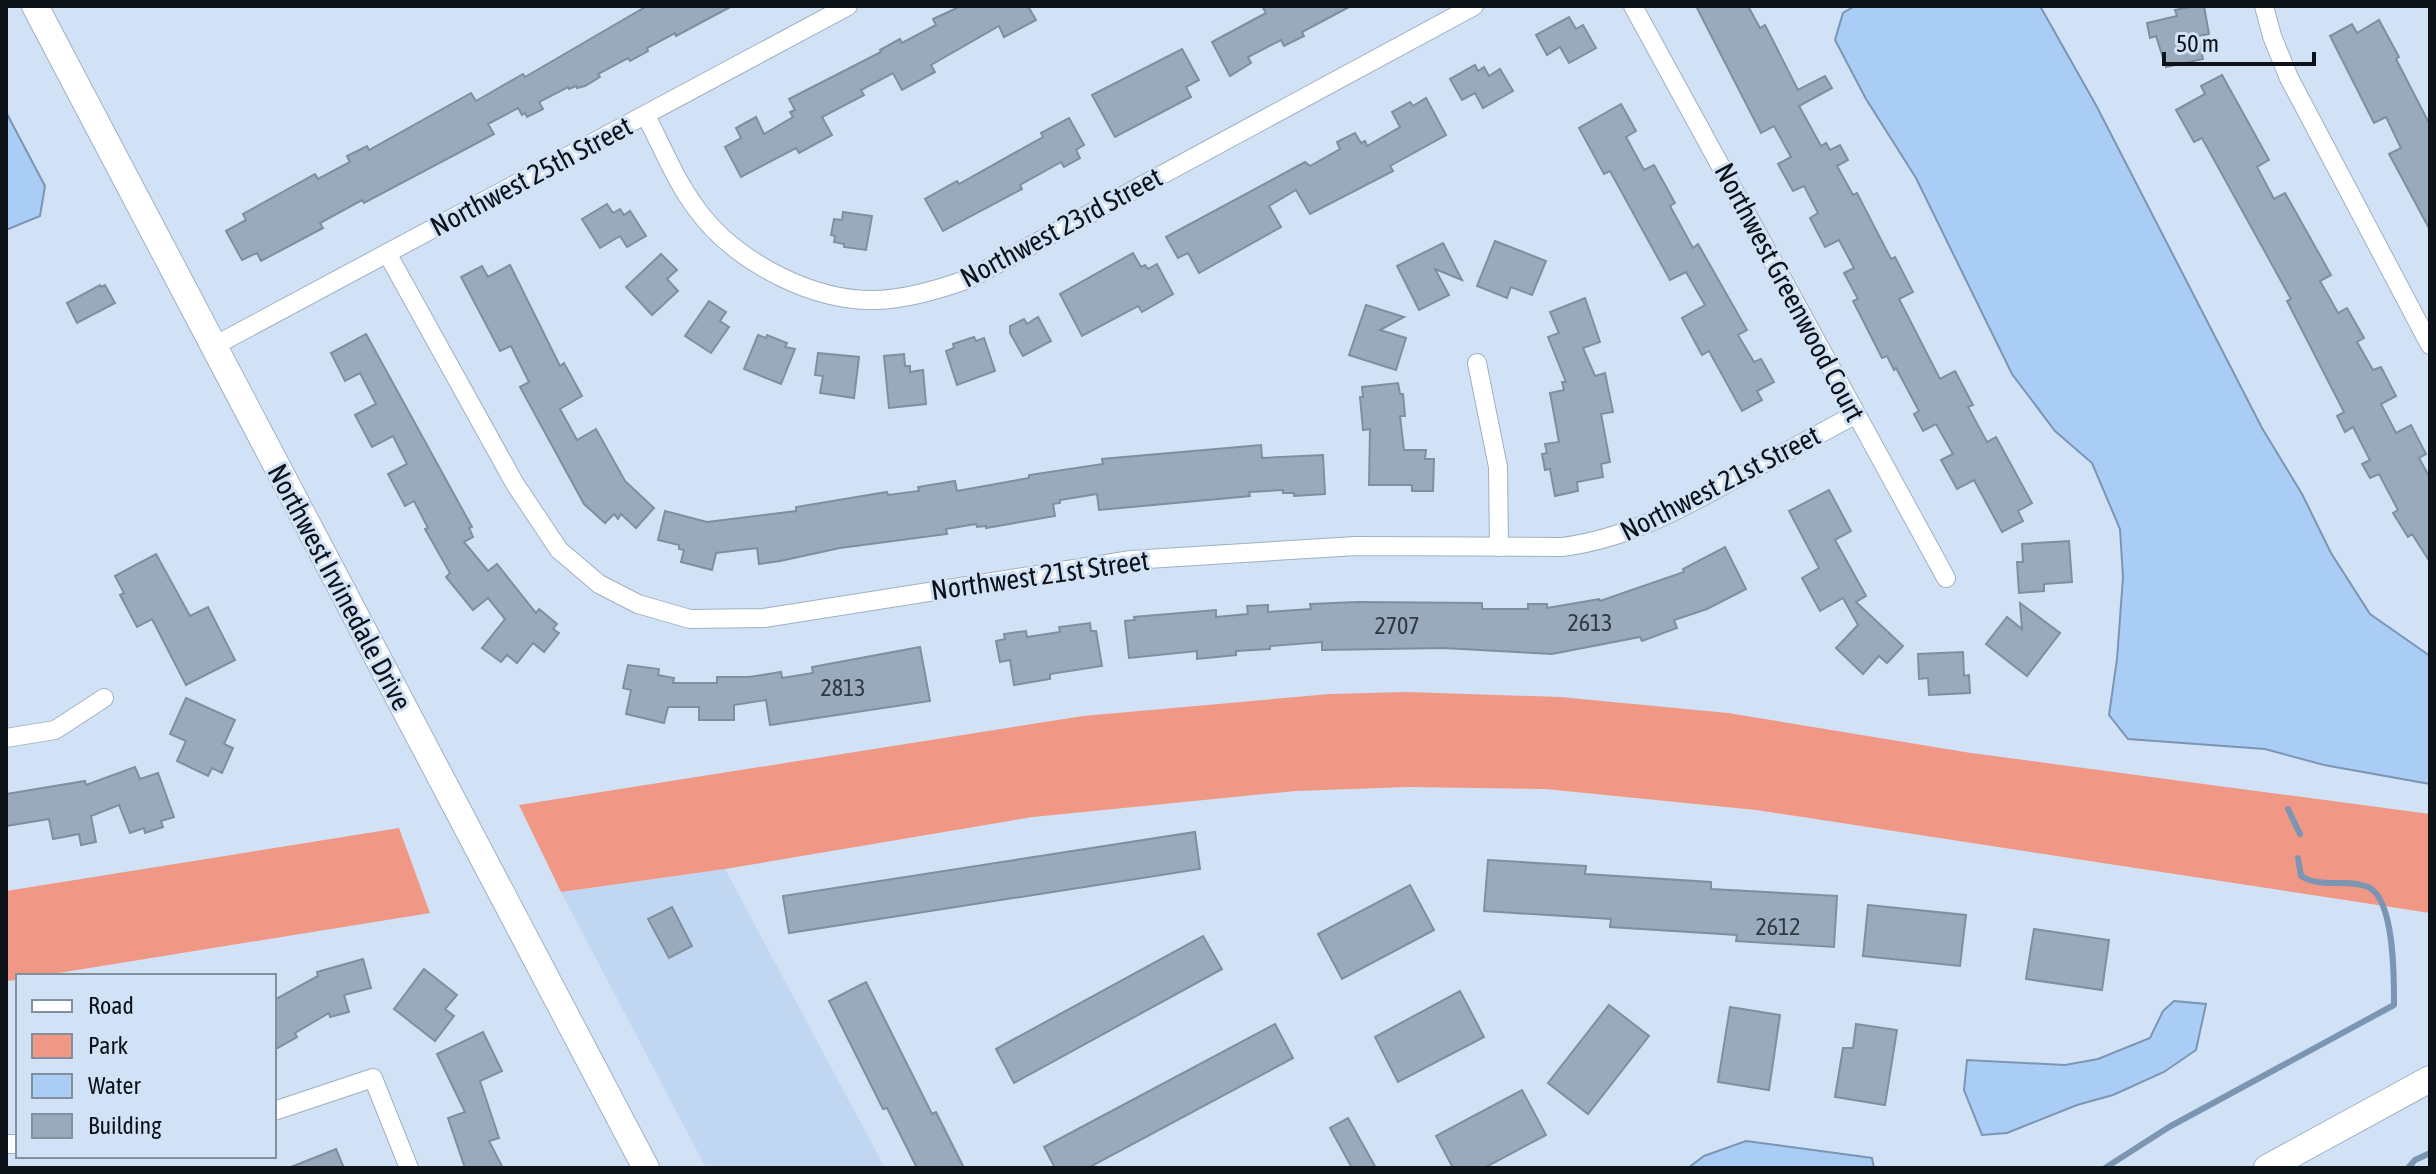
<svg xmlns="http://www.w3.org/2000/svg" width="2436" height="1174" viewBox="0 0 2436 1174" font-family="'Asap Condensed',sans-serif">
	<style>
		.built { fill: #c1d7f1 }
		.green { fill: #f09885 }
		.water { fill: #aacdf6; stroke: #7b95b3; stroke-width: 2 }
		.lines { fill: none; stroke-linecap: round; stroke-linejoin: round }
		.stream { stroke: #7b95b3; stroke-width: 6 }
		.building { fill: #9aaabd; stroke: #7f8ea1; stroke-width: 2 }
		.minor-casing { stroke: #a0b0c3; stroke-width: 20 }
		.secondary-casing { stroke: #a0b0c3; stroke-width: 28 }
		.minor { stroke: #fff; stroke-width: 18 }
		.secondary { stroke: #fff; stroke-width: 26 }
		.labels { text-anchor: middle; stroke-width: 6; stroke-linejoin: round; paint-order: stroke }
		.number-label { font-size: 24px; fill: #303841 }
		.street-label { font-size: 28px; fill: #0c1218; stroke: #d1e2f6 }
	</style>
	<rect width="100%" height="100%" fill="#d1e2f6"/>
	<path class="built" d="M725,869L885,1168H706L561,892Z"/>
	<g class="green">
		<path d="M1408,692L1560,697L1728,713L1971,753L2430,814V913L1756,810L1545,789L1408,787L1296,791L1033,817L725,869L561,892L519,805L1083,716L1330,694Z"/>
		<path d="M399,828L430,913L40,976H18V980L6,981V891Z"/>
	</g>
	<g class="water">
		<path d="M1855,6H2040L2097,107L2262,428L2302,494L2331,553L2370,614L2430,656V784L2324,765L2265,749L2128,739L2109,715L2117,659L2123,577L2120,529L2092,463L2055,431L2012,374L1916,178L1866,99L1835,40L1843,13Z"/>
		<path d="M6,112L45,186L40,216L6,230Z"/>
		<path d="M2174,1001L2206,1004L2196,1050L2164,1072L2113,1095L2077,1105L2007,1133L1982,1135L1964,1090L1967,1060L2065,1065L2098,1059L2150,1038L2163,1011Z"/>
		<path d="M1746,1141L1872,1158L1874,1168H1688L1704,1156Z"/>
	</g>
	<g class="lines">
		<g class="stream">
			<path d="M2288,809L2300,834"/>
			<path d="M2105,1168L2169,1127L2394,1005C2394,979 2395,899 2368,887C2347,878 2322,889 2301,876L2298,858"/>
			<path d="M2408,1168L2415,1160L2430,1153"/>
		</g>
	</g>
	<g class="building">
		<path d="M647,6H732L676,36L675,33L647,48L648,51L630,61L628,58L598,74L600,77L585,86L577,88L576,86L569,89L568,87L539,102L543,109L527,117L525,113L522,115L518,108L488,124L494,134L364,203L362,200L320,223L323,228L261,261L257,253L242,260L226,231L246,220L243,214L315,174L318,179L350,162L347,156L367,146L369,150L471,93L476,101L523,74L525,77Z"/>
		<path d="M961,6H1028L1036,20L1004,37L999,26L931,65L935,72L902,90L893,73L861,90L864,95L822,117L832,135L799,153L796,148L741,177L725,147L741,138L736,128L756,117L764,134L793,117L790,112L795,110L789,99L881,52L880,50L900,39L902,43L936,25L933,19Z"/>
		<path d="M1262,6H1351L1302,32L1304,36L1284,46L1281,40L1248,57L1251,63L1230,76L1212,42L1266,13Z"/>
		<path d="M1696,6H1748L1760,28L1765,25L1798,90L1825,76L1832,88L1799,106L1821,146L1826,143L1830,150L1840,145L1848,160L1837,166L1853,195L1857,193L1891,259L1895,257L1913,292L1899,299L1940,379L1955,371L1973,405L1968,407L1987,442L1996,437L2032,503L2018,511L2023,521L2002,532L1974,480L1957,489L1941,460L1953,454L1936,424L1923,431L1914,414L1919,411L1896,368L1894,370L1887,356L1882,358L1853,301L1858,299L1844,273L1854,268L1839,240L1825,247L1810,218L1818,213L1804,186L1793,191L1778,164L1791,157L1774,126L1761,133Z"/>
		<path d="M2195,6H2204L2209,34L2198,36L2203,59L2166,67L2156,36L2150,38L2147,23L2177,16L2175,10Z"/>
		<path d="M1569,17L1576,29L1583,25L1596,48L1569,63L1560,47L1547,55L1536,35Z"/>
		<path d="M2379,20L2399,57L2396,59L2430,125V230L2389,154L2401,148L2386,117L2374,123L2330,36L2352,24L2357,33Z"/>
		<path d="M1182,49L1199,80L1186,87L1191,97L1115,137L1092,95Z"/>
		<path d="M1475,65L1478,71L1484,67L1489,76L1500,69L1513,91L1483,108L1475,93L1462,100L1450,79Z"/>
		<path d="M2222,75L2269,160L2257,167L2274,199L2285,193L2331,275L2320,281L2338,313L2347,308L2364,338L2357,342L2373,370L2381,367L2396,396L2381,404L2396,433L2411,425L2426,454L2419,458L2430,478V562L2412,534L2408,537L2393,513L2398,510L2379,474L2370,478L2362,464L2370,460L2353,427L2345,432L2337,416L2344,412L2287,301L2291,299L2202,138L2194,142L2176,110L2205,94L2201,86Z"/>
		<path d="M1426,98L1446,135L1390,166L1393,171L1310,214L1296,190L1269,206L1281,227L1199,273L1188,253L1178,258L1166,237L1305,162L1310,166L1340,149L1337,142L1355,133L1361,143L1365,141L1367,146L1400,127L1392,112L1410,102L1413,106Z"/>
		<path d="M1621,104L1636,131L1626,137L1644,170L1654,165L1675,203L1670,206L1693,248L1698,244L1747,330L1738,335L1754,362L1761,359L1774,382L1757,391L1762,400L1742,411L1709,351L1702,355L1682,318L1705,305L1686,272L1670,280L1610,171L1604,174L1579,128Z"/>
		<path d="M1069,118L1084,145L1076,150L1080,158L1064,167L1061,162L1045,171L1020,185L1022,189L943,231L925,199L957,181L959,184L1043,137L1041,133Z"/>
		<path d="M607,204L613,213L620,209L624,215L630,211L646,236L627,247L620,236L600,248L582,219Z"/>
		<path d="M843,212L872,216L866,250L844,247V244L834,242L835,236L831,235L834,219L842,220Z"/>
		<path d="M1495,241L1546,261L1532,295L1511,287L1507,298L1477,286Z"/>
		<path d="M1443,243L1462,280L1435,269L1449,295L1419,310L1397,266Z"/>
		<path d="M1133,253L1141,267L1145,265L1148,269L1157,264L1173,294L1142,312L1138,306L1082,336L1060,294Z"/>
		<path d="M661,254L677,270L667,279L678,291L652,315L626,287Z"/>
		<path d="M510,265L560,366L564,363L582,396L560,409L577,440L596,429L625,481L654,508L636,528L621,514L618,519L614,514L605,523L584,504L520,387L529,382L511,346L500,351L461,277L482,266L488,277Z"/>
		<path d="M100,285L101,287L105,285L115,303L77,323L67,303Z"/>
		<path d="M1585,298L1600,342L1583,348L1595,376L1605,373L1613,412L1601,414L1610,462L1601,464L1603,477L1577,482L1578,491L1555,496L1550,469L1545,470L1542,454L1547,453L1545,444L1559,442L1550,393L1564,390L1562,382H1566L1548,337L1559,333L1550,312Z"/>
		<path d="M709,301L726,312L720,321L729,327L711,353L685,336Z"/>
		<path d="M1366,305L1404,317L1380,330L1406,338L1396,370L1349,355Z"/>
		<path d="M1038,317L1051,341L1023,356L1010,333V326L1024,319L1027,324Z"/>
		<path d="M366,334L472,527L469,528L473,537L464,542L488,571L497,564L536,613L539,609L557,624L553,629L559,633L544,652L533,643L517,663L507,655L501,662L482,648L505,619L488,598L473,610L446,577L450,573L425,529L428,528L414,501L405,506L388,474L407,464L393,436L372,447L355,415L376,404L360,373L345,381L331,353Z"/>
		<path d="M758,335L766,338L767,335L787,343L785,347L795,349L781,384L744,369Z"/>
		<path d="M974,337L976,341L984,338L995,371L957,385L946,351L954,348L953,344Z"/>
		<path d="M818,353L859,357L854,398L820,393L823,376L815,375Z"/>
		<path d="M904,354L905,366H910V372L923,370L926,404L889,408L884,356Z"/>
		<path d="M1398,383L1400,394H1403L1405,416H1400L1404,450H1426L1425,459H1434L1433,491H1412V485H1369L1370,429L1363,430L1360,397H1363L1362,387Z"/>
		<path d="M1261,445L1262,458L1323,455L1325,494L1294,496V493H1283V490L1249,492L1250,496L1099,510L1097,494L1060,500V503L1053,504L1055,516L986,528V526L977,527L976,524L946,529L947,534L840,548L780,561L759,564L757,548L716,553L712,570L681,562L684,550L679,549V545L658,540L665,511L707,522L796,511V507L887,492L888,495L919,491L918,487L955,481L957,491L1029,478V475L1103,464L1102,459Z"/>
		<path d="M1829,490L1851,531L1835,540L1866,596L1856,602L1903,646L1887,663L1879,656L1863,674L1836,648L1858,625L1843,598L1820,611L1802,578L1819,568L1789,511Z"/>
		<path d="M2069,541L2072,582L2044,584V591L2019,593L2017,562H2023L2022,544Z"/>
		<path d="M1725,547L1746,589L1707,609L1674,620L1677,628L1642,641L1640,637L1552,654L1443,648L1322,650V642L1270,646V649L1236,651V655L1197,659V651L1129,658L1125,621L1135,620L1134,617L1216,610V617L1248,614L1247,606L1268,605V612L1311,609L1310,604L1358,602L1482,603V609H1528V604H1547V608L1599,599L1600,601L1684,572L1683,569Z"/>
		<path d="M156,554L190,616L208,607L235,660L186,685L152,619L137,627L120,595L124,593L115,576Z"/>
		<path d="M2020,603L2060,633L2027,676L1986,644L2007,617L2022,629Z"/>
		<path d="M1090,623L1091,631H1096L1102,666L1050,674V679L1014,685L1010,660L1000,662L996,641L1005,639L1004,634L1026,631L1027,637L1060,632L1059,627Z"/>
		<path d="M920,647L930,701L770,725L766,700L734,705V720H699V707H668L664,723L626,714L631,690L623,688L628,665L659,669L658,675L674,678L673,683H717V677H749L781,672L782,678L813,673L812,667Z"/>
		<path d="M1963,652L1964,676L1969,675L1970,693L1929,695L1928,678L1919,679L1918,654Z"/>
		<path d="M186,698L235,720L224,744L233,748L222,773L212,768L208,776L177,761L186,741L170,734Z"/>
		<path d="M135,767L140,779L158,773L174,817L161,821L163,827L145,833L144,828L130,833L119,805L91,816L96,842L81,845L79,834L53,839L49,819L6,826V794L85,781L86,785Z"/>
		<path d="M1195,832L1200,869L789,933L783,896Z"/>
		<path d="M1488,860L1586,866L1585,874L1711,882V889L1837,896L1834,947L1736,941L1737,935L1610,927L1611,919L1484,911Z"/>
		<path d="M1410,885L1434,930L1342,979L1318,934Z"/>
		<path d="M1868,905L1966,915L1960,966L1863,956Z"/>
		<path d="M672,907L692,946L669,958L648,919Z"/>
		<path d="M2034,929L2109,940L2102,990L2026,979Z"/>
		<path d="M1203,936L1222,969L1014,1083L996,1049Z"/>
		<path d="M363,959L371,988L344,995L349,1012L330,1017L329,1013L295,1033L297,1037L274,1050V1000L318,976L317,972Z"/>
		<path d="M424,969L457,995L445,1009L454,1016L435,1041L394,1009Z"/>
		<path d="M866,982L932,1114L936,1112L964,1168H917L887,1108L883,1109L829,1001Z"/>
		<path d="M1460,991L1484,1037L1398,1082L1375,1037Z"/>
		<path d="M1609,1005L1649,1036L1588,1114L1548,1083Z"/>
		<path d="M1730,1007L1780,1015L1769,1090L1718,1082Z"/>
		<path d="M1275,1024L1293,1058L1088,1168H1055L1044,1147Z"/>
		<path d="M1856,1024L1897,1030L1885,1105L1835,1097L1843,1048H1853Z"/>
		<path d="M483,1032L502,1071L480,1081L499,1138L489,1141L503,1168H465L448,1118L465,1112L437,1054Z"/>
		<path d="M1522,1090L1546,1135L1484,1168H1453L1436,1136Z"/>
		<path d="M1348,1118L1376,1168H1352L1330,1128Z"/>
		<path d="M336,1149L344,1168H291V1167Z"/>
	</g>
	<g class="lines">
		<defs>
			<g id="minor">
				<path d="M1633,6L1946,578"/>
				<path d="M2264,6L2272,36L2289,78L2430,345"/>
				<path d="M646,116C662,146 675,180 696,208C718,239 747,260 781,277C851,311 900,304 971,278L1474,6"/>
				<path d="M387,253L515,484L559,550L599,584L638,604L690,619L764,618L1131,560L1356,546L1562,547C1627,539 1685,507 1742,475C1780,455 1818,435 1856,414"/>
				<path d="M214,346L848,6"/>
				<path d="M1477,363L1498,467L1499,547"/>
				<path d="M6,738L55,730L104,698"/>
				<path d="M274,1111L373,1078L409,1168"/>
				<path d="M6,1144H18"/>
			</g>
			<g id="secondary">
				<path d="M35,6L646,1168"/>
				<path d="M2267,1168L2430,1079"/>
			</g>
		</defs>
		<use href="#minor" class="minor-casing"/>
		<use href="#secondary" class="secondary-casing"/>
		<use href="#minor" class="minor"/>
		<use href="#secondary" class="secondary"/>
	</g>
	<g class="labels">
		<g class="number-label">
			<text x="1590" y="631">2613</text>
			<text x="1397" y="634">2707</text>
			<text x="843" y="696">2813</text>
			<text x="1778" y="935">2612</text>
		</g>
		<g class="street-label">
			<text transform="translate(531 176) rotate(-28)" y="10">Northwest 25th Street</text>
			<text transform="translate(1061 227) rotate(-28)" y="10">Northwest 23rd Street</text>
			<text transform="translate(1790 292) rotate(62)" y="10">Northwest Greenwood Court</text>
			<text transform="translate(1720 483) rotate(-27)" y="10">Northwest 21st Street</text>
			<text transform="translate(1040 575) rotate(-8)" y="10">Northwest 21st Street</text>
			<text transform="translate(340 587) rotate(62)" y="10">Northwest Irvinedale Drive</text>
		</g>
	</g>
	<rect width="2436" height="1174" fill="none" stroke="#0c1218" stroke-width="16"/>
	<rect x="16" y="974" width="260" height="184" fill="#d1e2f6" stroke="#828f9d" stroke-width="2"/>
	<rect x="32" y="1000" width="40" height="12" fill="#ffffff" stroke="#828f9d" stroke-width="2"/>
	<text x="88" y="1014" font-size="24" fill="#0c1218">Road</text>
	<rect x="32" y="1034" width="40" height="24" fill="#f09885" stroke="#828f9d" stroke-width="2"/>
	<text x="88" y="1054" font-size="24" fill="#0c1218">Park</text>
	<rect x="32" y="1074" width="40" height="24" fill="#aacdf6" stroke="#828f9d" stroke-width="2"/>
	<text x="88" y="1094" font-size="24" fill="#0c1218">Water</text>
	<rect x="32" y="1114" width="40" height="24" fill="#9aaabd" stroke="#828f9d" stroke-width="2"/>
	<text x="88" y="1134" font-size="24" fill="#0c1218">Building</text>
	<path d="M2164 52v12h150v-12" fill="none" stroke="#0c1218" stroke-width="4"/>
	<text x="2176" y="52" font-size="24" fill="#0c1218" stroke="#d1e2f6" stroke-width="6" paint-order="stroke">50 m</text>
</svg>
